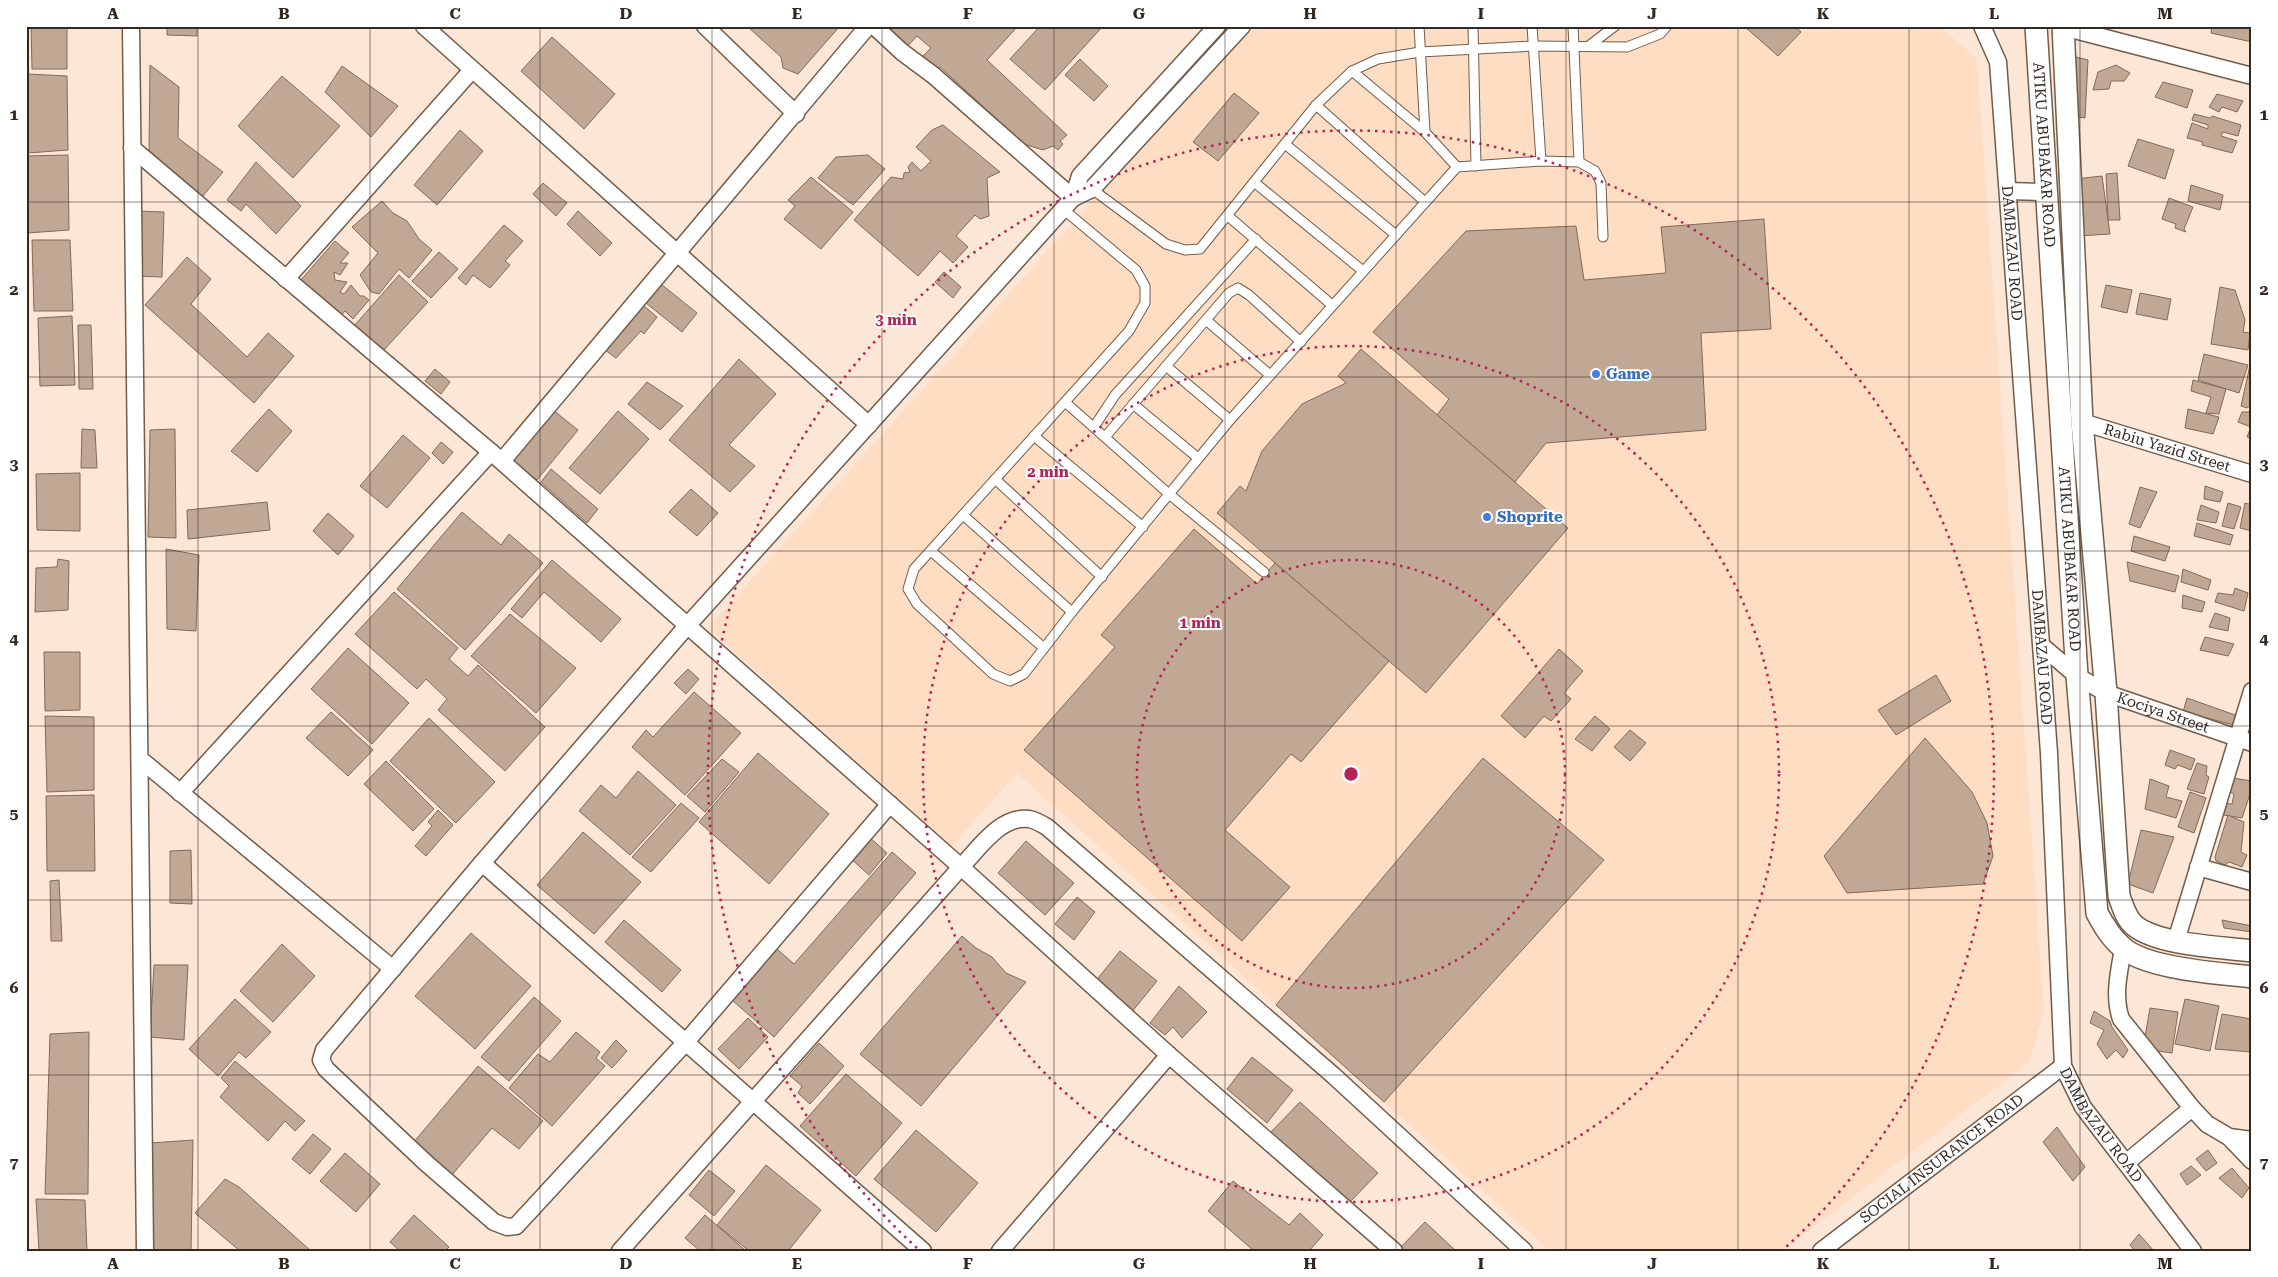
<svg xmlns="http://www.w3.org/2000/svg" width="2278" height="1277" viewBox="0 0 2278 1277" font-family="'Roboto Serif',serif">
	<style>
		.built { fill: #feddc3 }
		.building { fill: #c1a895; stroke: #826a59 }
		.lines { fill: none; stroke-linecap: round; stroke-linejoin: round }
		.service-casing { stroke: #725c4a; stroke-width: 11 }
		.minor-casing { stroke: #725c4a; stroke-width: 19 }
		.tertiary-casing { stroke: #725c4a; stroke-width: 24 }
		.service { stroke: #fff; stroke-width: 9 }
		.minor { stroke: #fff; stroke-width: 16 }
		.tertiary { stroke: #fff; stroke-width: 21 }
		.grid { fill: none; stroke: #332922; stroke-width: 1; stroke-opacity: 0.55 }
		.ring { fill: none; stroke: #b42454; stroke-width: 2.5; stroke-dasharray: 2.5 5 }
		.shop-dot { fill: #3f7fe0; stroke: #fff; stroke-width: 2 }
		.labels { text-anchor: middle; stroke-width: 4; stroke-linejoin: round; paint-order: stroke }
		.street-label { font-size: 15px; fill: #332922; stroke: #fff }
		.shop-label { font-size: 15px; font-weight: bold; fill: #366cbe; stroke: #fff; text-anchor: start }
		.centre { fill: #b42454; stroke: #fff; stroke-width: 2.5 }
		.ring-label { font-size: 15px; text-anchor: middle; font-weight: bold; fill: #b42454; stroke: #fff; stroke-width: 4; stroke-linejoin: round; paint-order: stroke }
		.neatline { fill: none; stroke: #332922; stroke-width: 2 }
		.grid-label { font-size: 16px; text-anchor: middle; font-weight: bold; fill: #332922 }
	</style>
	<rect width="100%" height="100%" fill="#fce6d6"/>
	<path class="built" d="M1250,26H1940L1977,60L2044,1012L2029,1062L1782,1251H1550L1017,773L952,846L708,628Z"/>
	<g class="building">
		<path d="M31,26H67V69H32Z"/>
		<path d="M167,26H197V36L167,35Z"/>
		<path d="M840,26L798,74L783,68L781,57L748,27Z"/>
		<path d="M874,26H1018L987,60L1067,135L1060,141L1063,144L1058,150L1053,146L1043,150L1024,144L940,67L933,75L918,61L931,48L917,36L902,52Z"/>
		<path d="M1040,26H1103L1045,90L1010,59Z"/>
		<path d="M1744,26H1794L1801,32L1778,56Z"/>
		<path d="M2212,26H2252V42L2211,33Z"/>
		<path d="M552,37L615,94L584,129L521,71Z"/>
		<path d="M2068,55L2088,60L2085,118L2070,116Z"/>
		<path d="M1080,59L1108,86L1094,101L1065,75Z"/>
		<path d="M150,65L179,87L178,138L223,172L202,197L149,155Z"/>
		<path d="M2116,65L2130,73L2124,81H2111L2109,89L2093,90L2098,72Z"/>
		<path d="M342,66L398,106L371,137L325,92Z"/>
		<path d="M28,74L67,76L68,150L28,153Z"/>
		<path d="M282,76L340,126L293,178L238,126Z"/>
		<path d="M2163,82L2193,90L2187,108L2155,97Z"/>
		<path d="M1234,93L1259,113L1218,161L1193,142Z"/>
		<path d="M2217,94L2243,101L2237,112L2222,107L2219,112L2209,107Z"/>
		<path d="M2194,114L2210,118L2212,116L2241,125L2238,136L2223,132L2221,136L2237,141L2232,153L2202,145L2203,142L2187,138L2192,123L2208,129V125L2192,120Z"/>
		<path d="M943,125L1000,172L987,178L989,216L980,219L975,215L956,236L968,247L953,263L940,251L918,276L854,220L891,177L903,179L904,173L910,172L908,167L912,162L921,171L931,161L916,147L932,130Z"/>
		<path d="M460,130L483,151L437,205L414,185Z"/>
		<path d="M2138,139L2174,150L2165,179L2128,166Z"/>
		<path d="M68,155L69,230L27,233L26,156Z"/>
		<path d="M868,155L885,169L853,205L818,178L836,157Z"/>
		<path d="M256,162L301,206L276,234L246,204L241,211L227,200Z"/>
		<path d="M2117,173L2120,220H2108L2106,174Z"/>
		<path d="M2102,176L2110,234L2078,236L2075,179Z"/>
		<path d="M811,177L853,212L821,249L784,219L795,206L788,200Z"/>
		<path d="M543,183L567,203L556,216L533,194Z"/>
		<path d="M2191,185L2223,195L2220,210L2188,201Z"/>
		<path d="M2169,198L2193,207L2184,229L2186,232L2175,228L2176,224L2162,219Z"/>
		<path d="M382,201L393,213L407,221L419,239L432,250L409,278L399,269L379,294L371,292L360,275L378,253L352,227Z"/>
		<path d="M136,211L164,212L162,277L133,276Z"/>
		<path d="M578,211L612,243L600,256L567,224Z"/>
		<path d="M1764,219L1771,329L1701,333L1706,430L1546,443L1515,482L1437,415L1449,399L1373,332L1466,231L1576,226L1584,280L1666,273L1661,227Z"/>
		<path d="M504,225L523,241L505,261L510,265L490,288L473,275L466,285L458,278Z"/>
		<path d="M32,240H70L73,311H34Z"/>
		<path d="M335,241L349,253L340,263H348L340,275L334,272L335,280L347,282L340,292L344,294L351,285L360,296H364L369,300L353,319L345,311L340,317L300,281Z"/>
		<path d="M439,252L458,269L431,298L412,281Z"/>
		<path d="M187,257L211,279L191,304L247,357L268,333L294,356L254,403L145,305Z"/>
		<path d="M944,272L961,287L953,298L935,282Z"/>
		<path d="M399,275L428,302L383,351L354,326Z"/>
		<path d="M661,284L697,313L682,332L646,303Z"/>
		<path d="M2106,285L2132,290L2127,313L2101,307Z"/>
		<path d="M2220,287L2235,290L2245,320L2243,332L2250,333L2248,350L2211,344Z"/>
		<path d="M2140,293L2171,299L2167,320L2136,314Z"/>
		<path d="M644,306L657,317L644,334L641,331L616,358L605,350Z"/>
		<path d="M72,316L75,385L40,386L38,318Z"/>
		<path d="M78,325H91L93,389H79Z"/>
		<path d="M1361,349L1568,528L1426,693L1217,513L1240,486L1246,491L1262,451L1302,404L1346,383L1338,376Z"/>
		<path d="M2204,354L2248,365L2239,393L2198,380Z"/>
		<path d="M739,359L776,394L729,445L755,466L730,492L669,440Z"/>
		<path d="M2250,365L2252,404L2247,408L2241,406Z"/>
		<path d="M435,369L450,382L441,394L425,381Z"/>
		<path d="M2193,380L2226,389L2219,414L2206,413L2211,397L2191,391Z"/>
		<path d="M647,382L683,406L660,430L628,404Z"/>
		<path d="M2252,404V438L2247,437L2251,427L2238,422L2242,412H2249Z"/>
		<path d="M269,409L292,431L257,472L231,451Z"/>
		<path d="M2188,409L2219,417L2213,434L2185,428Z"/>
		<path d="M553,410L578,430L537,480L511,459Z"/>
		<path d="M618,411L649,439L600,494L569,468Z"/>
		<path d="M82,429L95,430L97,468H81Z"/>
		<path d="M175,429L176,538L148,537L150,430Z"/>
		<path d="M403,435L430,458L387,508L360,486Z"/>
		<path d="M441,442L453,452L443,464L432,453Z"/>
		<path d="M551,469L598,509L587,523L541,482Z"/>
		<path d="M80,473V531L37,530L36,474Z"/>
		<path d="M2205,486L2223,492L2220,502L2204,499Z"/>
		<path d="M2140,487L2157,492L2140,528L2129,524Z"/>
		<path d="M691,489L718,513L697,536L669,512Z"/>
		<path d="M267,502L270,530L188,539L187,510Z"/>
		<path d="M2228,503L2241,507L2234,529L2222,526Z"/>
		<path d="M2245,503L2252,505V531L2240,528Z"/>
		<path d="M2201,505L2219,512L2216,523L2197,520Z"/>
		<path d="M462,512L501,545L509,534L543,563L465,650L397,589Z"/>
		<path d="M328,513L354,536L338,555L313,531Z"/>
		<path d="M2197,523L2233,535L2230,545L2194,536Z"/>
		<path d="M1194,529L1257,584L1275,563L1389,661L1301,762L1291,754L1225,830L1290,887L1242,941L1024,750L1115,647L1101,635Z"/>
		<path d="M2134,536L2170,547L2165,561L2131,551Z"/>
		<path d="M166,549L199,555L196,631L167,629Z"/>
		<path d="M58,559L69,561L68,610L35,612L36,568L57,567Z"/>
		<path d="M552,560L621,619L601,642L544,592L522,618L511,609Z"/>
		<path d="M2127,562L2179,576L2175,592L2130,581Z"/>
		<path d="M2183,569L2211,580L2208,590L2181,582Z"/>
		<path d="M2235,588L2248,593L2244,611L2215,602L2218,593L2233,595Z"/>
		<path d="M394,592L458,648L449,659L468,676L478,665L545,727L505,771L438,710L447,699L426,679L417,689L355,634Z"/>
		<path d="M2183,595L2205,602L2202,612L2182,608Z"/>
		<path d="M2215,613L2230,618L2228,631L2209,627Z"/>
		<path d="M510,614L576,668L536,713L471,656Z"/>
		<path d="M2205,637L2234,644L2228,656L2200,650Z"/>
		<path d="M348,648L409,703L372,744L311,689Z"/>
		<path d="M1559,649L1583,671L1564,693L1571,699L1551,721L1544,716L1525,738L1501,716Z"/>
		<path d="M44,652H80V710L45,711Z"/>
		<path d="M688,669L699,679L686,694L674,683Z"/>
		<path d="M1936,675L1951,701L1896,735L1878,710Z"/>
		<path d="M694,692L741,733L685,795L632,747L646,730L653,737Z"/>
		<path d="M2187,698L2235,715L2234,725L2183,712Z"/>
		<path d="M331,712L373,750L348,776L306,738Z"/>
		<path d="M45,716L94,717V790L47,792Z"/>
		<path d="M1595,716L1610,729L1592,751L1575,739Z"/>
		<path d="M429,718L495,782L456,823L390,761Z"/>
		<path d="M1630,730L1646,743L1630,761L1614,747Z"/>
		<path d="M1925,738L1972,792L1987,823L1993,856L1983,884L1847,893L1824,856Z"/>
		<path d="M2170,750L2195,759L2191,770L2178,765L2175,769L2165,765Z"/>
		<path d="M758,753L829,814L769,884L699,822Z"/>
		<path d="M1483,758L1604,860L1384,1102L1276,1005Z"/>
		<path d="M722,759L739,772L705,812L687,796Z"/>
		<path d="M386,761L434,809L413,831L364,784Z"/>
		<path d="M2197,763L2207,766L2206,775L2209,777L2204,794L2187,789Z"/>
		<path d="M638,771L676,805L630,855L579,811L601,785L616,798Z"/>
		<path d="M2226,777L2252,781V788L2242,818L2217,814L2221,803L2232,804L2234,794L2225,789Z"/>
		<path d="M2150,779L2169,786L2166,797L2182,801L2176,818L2145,809Z"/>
		<path d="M2190,792L2206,798L2194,833L2178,827Z"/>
		<path d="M94,795L95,871H47L46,796Z"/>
		<path d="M681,803L699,818L651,872L632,857Z"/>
		<path d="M438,810L453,825L426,856L415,846L432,826L428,822Z"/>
		<path d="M2228,815L2244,822L2241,852L2247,855L2242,867L2229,862L2225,865L2216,861L2215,857Z"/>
		<path d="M2141,830L2174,837L2153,893L2128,884Z"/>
		<path d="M583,832L641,882L594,934L537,885Z"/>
		<path d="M868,836L887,853L869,875L849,857Z"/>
		<path d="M1026,841L1074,883L1045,915L998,873Z"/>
		<path d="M191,850L192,904L170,903V851Z"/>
		<path d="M892,852L916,873L774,1037L732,1000L777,949L794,964Z"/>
		<path d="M59,880L62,941H51L50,881Z"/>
		<path d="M1077,897L1095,912L1074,940L1055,924Z"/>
		<path d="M624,920L681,970L662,992L605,942Z"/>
		<path d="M2222,920L2252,926V932L2224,928Z"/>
		<path d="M471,933L531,986L475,1049L415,996Z"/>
		<path d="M962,936L976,948L992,957L1006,973L1026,982L921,1106L860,1054Z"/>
		<path d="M282,944L315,976L273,1022L240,991Z"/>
		<path d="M1120,951L1157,981L1131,1013L1094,983Z"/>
		<path d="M154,965H188L184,1040L150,1037Z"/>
		<path d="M1179,986L1207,1012L1182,1038L1173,1027L1165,1035L1150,1023Z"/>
		<path d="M534,997L561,1021L509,1081L481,1057Z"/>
		<path d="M235,999L271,1032L246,1058L239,1052L218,1076L189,1049Z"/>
		<path d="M2185,999L2219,1006L2210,1051L2175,1044Z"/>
		<path d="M2150,1008L2178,1012L2172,1053L2143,1049Z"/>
		<path d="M2094,1011L2110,1021L2112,1027L2128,1050L2123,1058L2116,1050L2107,1059L2097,1044L2104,1030L2090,1023Z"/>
		<path d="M2222,1014L2252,1019L2251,1052L2215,1049Z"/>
		<path d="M748,1018L768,1037L739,1069L718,1049Z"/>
		<path d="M89,1032L88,1194H45L50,1034Z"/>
		<path d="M576,1032L600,1052L596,1058L605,1066L552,1126L509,1088L538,1054L550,1062Z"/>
		<path d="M616,1040L627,1051L612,1068L601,1058Z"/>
		<path d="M819,1043L844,1066L810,1104L798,1093L802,1086L790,1076Z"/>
		<path d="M1252,1057L1293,1090L1267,1123L1227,1089Z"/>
		<path d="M235,1061L305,1121L295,1131L285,1121L268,1141L220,1097L229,1086L221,1078Z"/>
		<path d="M478,1066L543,1121L519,1149L492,1128L451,1176L413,1143Z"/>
		<path d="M846,1074L902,1123L856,1176L800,1126Z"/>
		<path d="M1300,1102L1378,1173L1347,1205L1268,1135Z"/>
		<path d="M2057,1127L2085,1167L2073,1181L2043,1142Z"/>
		<path d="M916,1130L978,1183L936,1232L874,1179Z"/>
		<path d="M313,1134L331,1149L310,1174L292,1159Z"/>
		<path d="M193,1140L191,1251H153L151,1143Z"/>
		<path d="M2208,1150L2217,1163L2206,1171L2196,1159Z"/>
		<path d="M345,1153L380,1184L356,1212L320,1181Z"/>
		<path d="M766,1165L821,1210L788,1251H749L717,1225Z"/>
		<path d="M2191,1166L2201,1175L2187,1185L2180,1174Z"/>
		<path d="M2232,1168L2249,1188L2242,1198L2219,1178Z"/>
		<path d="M709,1170L735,1191L714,1216L689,1195Z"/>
		<path d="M225,1179L239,1187L311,1251H240L195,1213Z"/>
		<path d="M1233,1181L1289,1225L1300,1213L1323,1235L1309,1251H1254L1208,1211Z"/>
		<path d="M36,1199L85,1200L87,1251H39Z"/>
		<path d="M414,1215L449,1247L445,1251H400L390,1242Z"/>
		<path d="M705,1215L746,1251H700L685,1238Z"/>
		<path d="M1425,1222L1456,1251H1405L1401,1247Z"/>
		<path d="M2139,1234L2154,1251H2135L2130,1245Z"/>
	</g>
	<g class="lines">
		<defs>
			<g id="service">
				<path d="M1419,26L1425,132"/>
				<path d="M1473,26L1476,166"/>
				<path d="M1532,26L1541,161"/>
				<path d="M1573,26L1579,162"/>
				<path d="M1590,45L1615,26"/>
				<path d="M1352,71L1425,132L1457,167"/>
				<path d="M1316,105L1425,202"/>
				<path d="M1285,144L1396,235"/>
				<path d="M1254,182L1363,271"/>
				<path d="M1092,189L1166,244L1185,250L1200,249L1316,105L1352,71L1378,59L1420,52L1533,46L1627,47L1660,34L1667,26"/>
				<path d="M1063,209L1136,270L1145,286V303L1129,331L914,569L908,589L917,604L993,674L1010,681L1024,674L1072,612L1230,420L1457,167L1541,161L1579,162L1595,171L1601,183L1603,237"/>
				<path d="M1228,216L1332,305"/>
				<path d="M1206,320L1270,375"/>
				<path d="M1166,366L1230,420"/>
				<path d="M1065,402L1169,494L1264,572"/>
				<path d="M1133,404L1198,458"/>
				<path d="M1094,427L1115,395L1256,239"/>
				<path d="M1034,436L1143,527"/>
				<path d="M1105,437L1229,293L1238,288L1249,295L1301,342"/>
				<path d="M995,479L1102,577"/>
				<path d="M963,515L1072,612"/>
				<path d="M931,551L1044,648"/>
			</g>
			<g id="minor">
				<path d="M131,26L145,1251"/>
				<path d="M424,26L869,425"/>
				<path d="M705,26L796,114"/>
				<path d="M874,26L902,52L933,75L1073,198"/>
				<path id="s1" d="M1982,26L1998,62L2049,753L2063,1066L2083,1107L2193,1251"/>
				<path d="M2063,27L2252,76"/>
				<path d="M132,148L491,452L961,867L1169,1055L1394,1251"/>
				<path d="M2008,191L2046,192"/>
				<path d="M1073,198L1080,176L1217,26"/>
				<path d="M286,279L472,70"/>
				<path id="s2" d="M2082,422L2252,474"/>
				<path d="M502,461L868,26"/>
				<path id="s3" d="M2042,646L2077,676L2106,693L2252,743"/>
				<path d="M140,759L393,969"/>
				<path d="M180,793L491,452"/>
				<path d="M890,804L685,1043L516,1226L507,1227L494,1222L426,1163L326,1069L321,1060L324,1050L482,863L687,626L1073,198L1092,189L1242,26"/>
				<path d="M482,863L923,1251"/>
				<path d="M2198,867L2252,882"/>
				<path d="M2176,941L2252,691"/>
				<path d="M2123,949C2119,972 2113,996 2121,1019L2192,1108L2207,1124L2229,1137L2252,1140"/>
				<path d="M2229,1137L2252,1161"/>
				<path d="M2126,1163L2192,1108"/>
				<path d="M620,1251L961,867C979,848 1001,815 1029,819C1035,820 1042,824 1047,827L1334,1076L1524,1251"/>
				<path d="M1000,1251L1169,1055"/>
				<path id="s4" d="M1821,1251L2063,1066"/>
			</g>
			<g id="tertiary">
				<path id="s5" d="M2036,26L2077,676L2097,913C2104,926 2111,938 2122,947C2146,969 2219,973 2252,977"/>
				<path d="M2063,26L2082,422L2106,693L2119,896C2123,907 2126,919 2135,926C2159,945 2221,947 2252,951"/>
			</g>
		</defs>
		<use href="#service" class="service-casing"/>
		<use href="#minor" class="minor-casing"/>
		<use href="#tertiary" class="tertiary-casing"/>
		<use href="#service" class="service"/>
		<use href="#minor" class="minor"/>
		<use href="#tertiary" class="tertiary"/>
	</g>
	<path class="grid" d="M198,26V1251M370,26V1251M540,26V1251M712,26V1251M882,26V1251M1054,26V1251M1225,26V1251M1396,26V1251M1566,26V1251M1738,26V1251M1909,26V1251M2080,26V1251M26,202H2252M26,377H2252M26,551H2252M26,726H2252M26,900H2252M26,1075H2252"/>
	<g class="ring">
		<circle cx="1351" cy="774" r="214"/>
		<circle cx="1351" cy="774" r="428"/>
		<path d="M917 1248A643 643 0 1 1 1785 1248"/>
	</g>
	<g class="shop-dot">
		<circle cx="1596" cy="374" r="5"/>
		<circle cx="1487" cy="517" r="5"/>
	</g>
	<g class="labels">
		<g class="street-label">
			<text dy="5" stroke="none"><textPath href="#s5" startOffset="129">ATIKU ABUBAKAR ROAD</textPath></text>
			<text dy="5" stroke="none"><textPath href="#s1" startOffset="231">DAMBAZAU ROAD</textPath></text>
			<text dy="5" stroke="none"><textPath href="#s2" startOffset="89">Rabiu Yazid Street</textPath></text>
			<text dy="5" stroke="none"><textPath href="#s5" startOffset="534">ATIKU ABUBAKAR ROAD</textPath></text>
			<text dy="5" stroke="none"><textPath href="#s1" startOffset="636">DAMBAZAU ROAD</textPath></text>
			<text dy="5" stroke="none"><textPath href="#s3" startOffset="140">Kociya Street</textPath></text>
			<text dy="5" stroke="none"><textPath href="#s1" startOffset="1116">DAMBAZAU ROAD</textPath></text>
			<text dy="5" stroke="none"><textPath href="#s4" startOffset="152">SOCIAL INSURANCE ROAD</textPath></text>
		</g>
		<g class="shop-label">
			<text x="1606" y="379">Game</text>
			<text x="1497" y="522">Shoprite</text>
		</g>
	</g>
	<circle cx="1351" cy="774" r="8" class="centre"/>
	<g class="ring-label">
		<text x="896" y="325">3 min</text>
		<text x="1048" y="477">2 min</text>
		<text x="1200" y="628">1 min</text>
	</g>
	<rect width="2278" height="1277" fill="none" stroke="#ffffff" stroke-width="55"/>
	<rect x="28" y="28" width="2222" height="1222" class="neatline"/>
	<g class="grid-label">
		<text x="113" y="19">A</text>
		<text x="284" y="19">B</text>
		<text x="455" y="19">C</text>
		<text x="626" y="19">D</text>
		<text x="797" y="19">E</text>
		<text x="968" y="19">F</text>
		<text x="1139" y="19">G</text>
		<text x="1310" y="19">H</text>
		<text x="1481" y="19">I</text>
		<text x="1652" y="19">J</text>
		<text x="1823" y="19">K</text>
		<text x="1994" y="19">L</text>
		<text x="2165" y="19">M</text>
		<text x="14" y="120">1</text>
		<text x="2264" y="120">1</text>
		<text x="14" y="295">2</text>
		<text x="2264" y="295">2</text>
		<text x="14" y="470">3</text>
		<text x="2264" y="470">3</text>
		<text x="14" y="644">4</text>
		<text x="2264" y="644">4</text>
		<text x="14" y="819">5</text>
		<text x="2264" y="819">5</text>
		<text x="14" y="993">6</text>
		<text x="2264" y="993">6</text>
		<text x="14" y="1168">7</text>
		<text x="2264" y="1168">7</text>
		<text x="113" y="1269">A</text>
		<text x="284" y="1269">B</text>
		<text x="455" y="1269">C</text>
		<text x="626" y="1269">D</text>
		<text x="797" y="1269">E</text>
		<text x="968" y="1269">F</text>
		<text x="1139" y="1269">G</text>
		<text x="1310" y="1269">H</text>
		<text x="1481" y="1269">I</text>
		<text x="1652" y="1269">J</text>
		<text x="1823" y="1269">K</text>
		<text x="1994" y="1269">L</text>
		<text x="2165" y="1269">M</text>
	</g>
</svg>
